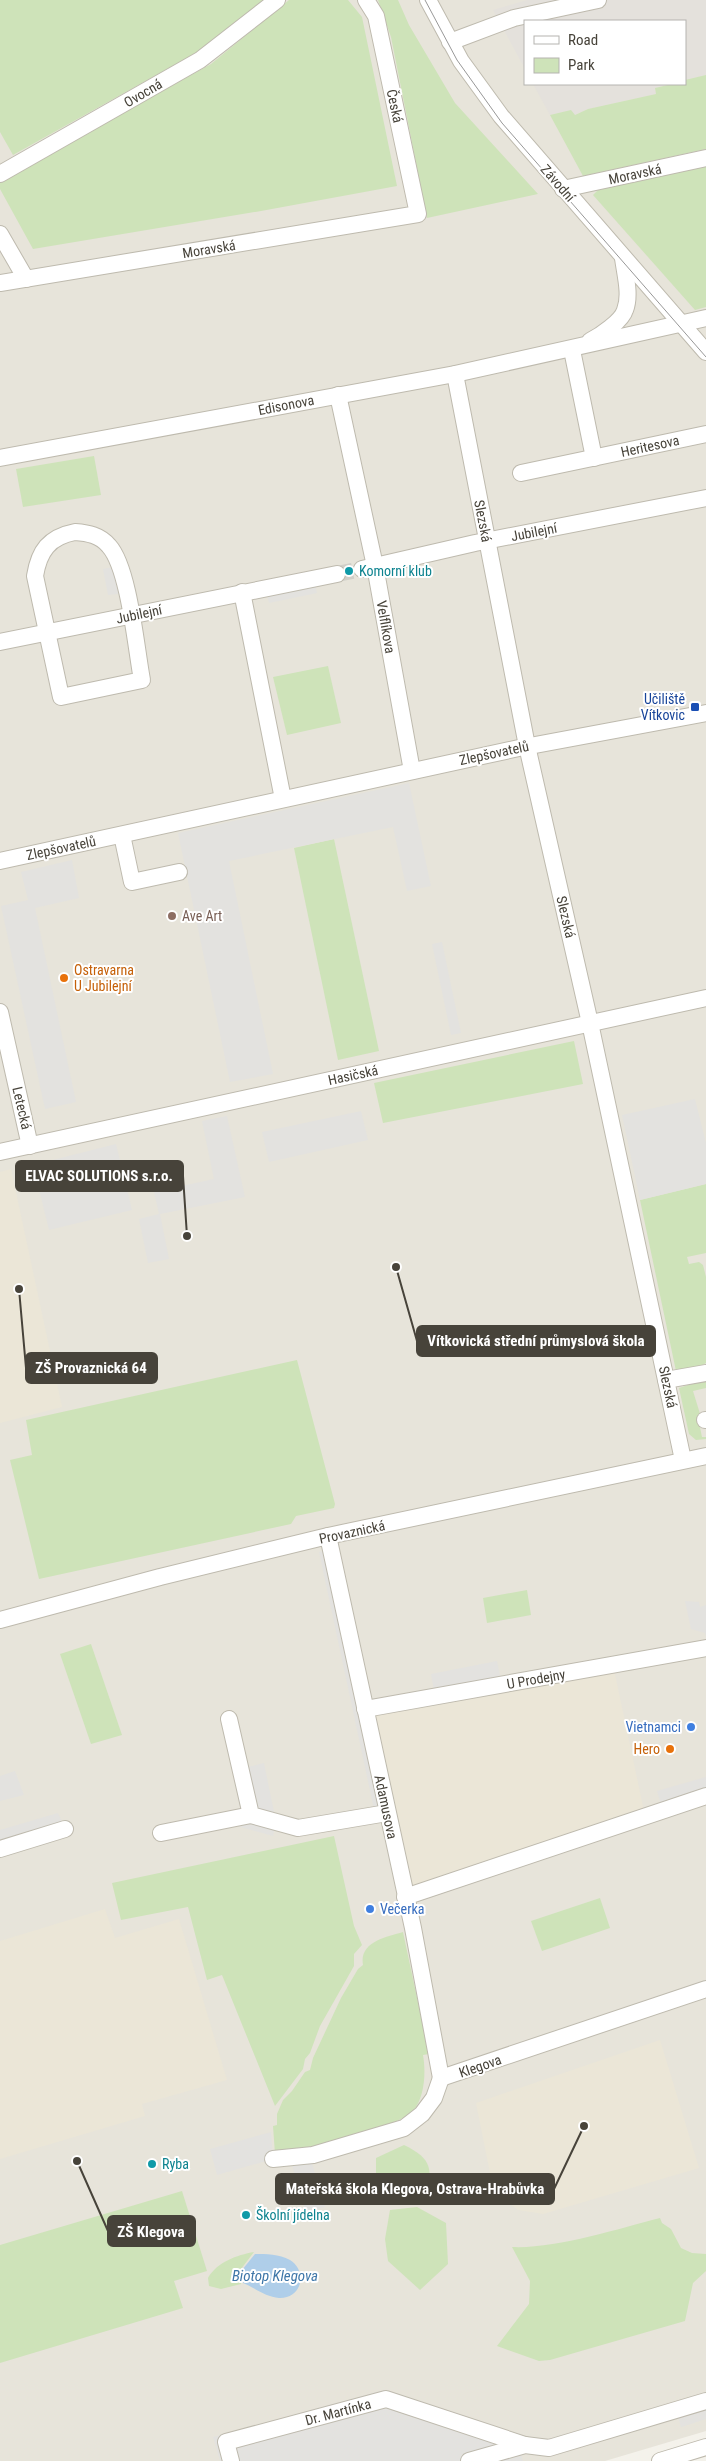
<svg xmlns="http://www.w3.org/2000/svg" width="706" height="2461" viewBox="0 0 706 2461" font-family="'Roboto Condensed',sans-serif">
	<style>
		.residential { fill: #e7e4da; fill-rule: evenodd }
		.industrial { fill: #e4e1dc }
		.education { fill: #ebe6d7 }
		.green { fill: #cee3b9 }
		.parking { fill: #e3e2df }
		.water { fill: #afcee9 }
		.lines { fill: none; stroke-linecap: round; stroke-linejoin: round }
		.minor-tunnel { stroke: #d1cfc8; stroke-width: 16; stroke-dasharray: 16 8; stroke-linecap: butt }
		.minor-casing { stroke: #bebaae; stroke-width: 18 }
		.minor { stroke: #fff; stroke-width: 16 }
		.tram { stroke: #989898; stroke-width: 1 }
		.culture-dot { fill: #0f9aa8; stroke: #fff; stroke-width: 2 }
		.transit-dot { fill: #1a4fb4; stroke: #fff; stroke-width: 2 }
		.education-dot { fill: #8d6e63; stroke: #fff; stroke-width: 2 }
		.food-dot { fill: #e8710a; stroke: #fff; stroke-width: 2 }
		.shop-dot { fill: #3f7fe0; stroke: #fff; stroke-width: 2 }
		.labels { text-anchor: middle; stroke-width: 4; stroke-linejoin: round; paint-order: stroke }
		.street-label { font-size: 14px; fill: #47433a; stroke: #fff }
		.culture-label { font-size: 14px; fill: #0d838f; stroke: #fff; text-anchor: start }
		.transit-label { font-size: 14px; fill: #164399; stroke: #fff; text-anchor: end }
		.education-label { font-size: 14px; fill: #785e54; stroke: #fff; text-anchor: start }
		.food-label { font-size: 14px; fill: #c56008; stroke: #fff; text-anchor: start }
		.shop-label { font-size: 14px; fill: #366cbe; stroke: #fff; text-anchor: end }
		.water-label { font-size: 15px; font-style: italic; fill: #3e76a8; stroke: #fff }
		.leader { fill: none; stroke: #47433a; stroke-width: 2 }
		.callout-dot { fill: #47433a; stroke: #fff; stroke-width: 2 }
		.callout { fill: #47433a; stroke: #47433a; stroke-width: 2 }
		.callout-label { font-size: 15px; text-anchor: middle; font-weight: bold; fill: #fff }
	</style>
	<rect width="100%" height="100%" fill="#f4f2eb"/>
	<path class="residential" d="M0,0H706V2431L605,2461H0ZM525,21H685V84H525Z"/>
	<g class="industrial">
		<path d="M527,0H706V75L685,80V21H525V69L493,10Z"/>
		<path d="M533,84H672L655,88L656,94L588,109L574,115L571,110L550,115Z"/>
	</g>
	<g class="education">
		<path d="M11,1169L62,1407L0,1423V1172Z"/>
		<path d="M613,1665L645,1816L405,1897L365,1709Z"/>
		<path d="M105,1909L115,1938L179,1919L227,2080L142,2104L145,2116L0,2159V1941Z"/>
		<path d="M660,2040L699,2168L543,2214L518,2210L503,2198L494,2186L491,2178L476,2103Z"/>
	</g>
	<g class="green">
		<path d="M0,0H264L210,45L13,155L0,132Z"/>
		<path d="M289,0H348L362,17L397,186L261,211L33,249L0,189V181L211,64Z"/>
		<path d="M378,0H398L409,25L455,103L538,194L427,218L391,37Z"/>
		<path d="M706,75V149L583,176L550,115L571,110L575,115L588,109L656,94L655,88L672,84H685V80Z"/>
		<path d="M706,164V307L695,310L593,195L598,190Z"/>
		<path d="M94,456L101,495L23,507L16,469Z"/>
		<path d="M328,666L341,723L287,735L273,677Z"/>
		<path d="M334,839L379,1051L338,1060L294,848Z"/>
		<path d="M574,1041L583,1084L383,1123L374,1083Z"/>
		<path d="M706,1184V1253L687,1257L689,1264L699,1262L703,1265L706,1277V1363L693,1371H676L640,1200Z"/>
		<path d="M297,1360L335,1504L334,1508L296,1516L291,1524L39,1579L10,1460L32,1455L26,1420Z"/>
		<path d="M706,1379V1388L693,1391L701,1417L698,1418L702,1437H706V1439L696,1440L689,1434L679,1388Z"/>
		<path d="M527,1590L531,1615L487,1623L483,1598Z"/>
		<path d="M91,1644L122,1735L91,1744L60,1654Z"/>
		<path d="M334,1836L354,1926L362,1945L354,1954V1966L320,2026L310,2053L305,2059L303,2069L275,2106L222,1975L207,1980L188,1907L121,1920L112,1883Z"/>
		<path d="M600,1898L610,1928L542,1951L531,1921Z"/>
		<path d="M403,1932L429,2054L423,2055C426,2072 425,2097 413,2111C399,2127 299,2152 275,2154L273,2126L277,2125V2114L283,2100L292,2091L305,2072L310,2070L313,2058L341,1998L358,1969L363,1965C359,1942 386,1937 403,1932Z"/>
		<path d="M404,2145C433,2159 433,2170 425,2199L376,2189V2158Z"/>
		<path d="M182,2191L207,2271L174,2281L183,2308L0,2363V2245Z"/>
		<path d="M417,2207L446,2223L448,2264L420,2290L388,2261L385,2239L390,2210Z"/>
		<path d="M660,2218L662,2223L671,2229L681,2248L692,2253L706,2254V2271L693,2283L685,2321L550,2360L539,2361L497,2346L529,2304L530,2281L512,2247C555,2249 617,2229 660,2218Z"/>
		<path d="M254,2252L241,2269V2284L221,2289L209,2286L208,2278C217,2262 237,2255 254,2252Z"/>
	</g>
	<g class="parking">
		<path d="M113,567L118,594L108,595L103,569Z"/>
		<path d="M315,584L317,593L269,603L267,595Z"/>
		<path d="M409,783L431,886L407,891L393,827L229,861L273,1074L230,1082L178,833Z"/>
		<path d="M72,860L79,898L35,908L76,1102L45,1109L1,906L28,900L21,872Z"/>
		<path d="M442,942L461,1033L451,1035L432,944Z"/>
		<path d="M695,1099L706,1143V1184L640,1200L622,1115Z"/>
		<path d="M361,1111L368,1140L269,1162L262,1132Z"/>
		<path d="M227,1116L245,1197L160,1214L169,1259L148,1263L139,1219L159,1214L154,1192L214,1179L202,1121Z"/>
		<path d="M116,1144L132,1210L49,1230L33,1165Z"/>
		<path d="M331,1549L387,1813L375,1814L319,1552Z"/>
		<path d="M685,1601L699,1602L700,1607L706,1605V1637L705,1633L691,1629Z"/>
		<path d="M497,1661L502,1685L435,1696L431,1674Z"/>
		<path d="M264,1763L276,1822L273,1836L237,1826L238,1818L250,1816L240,1769Z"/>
		<path d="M15,1771L24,1795L0,1801V1776Z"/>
		<path d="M706,1777V1796L663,1811L657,1791Z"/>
		<path d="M58,1813L65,1829L0,1849V1830Z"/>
		<path d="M271,2132L273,2159L217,2175L210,2149Z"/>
		<path d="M311,2160L325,2207L306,2212L292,2165Z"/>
		<path d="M384,2390L515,2435L523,2461H220L213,2437Z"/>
		<path d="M706,2401V2419L681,2427L676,2411Z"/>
	</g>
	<path class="water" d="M255,2254C266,2254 279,2254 290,2260C308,2271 302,2299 279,2298C266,2297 255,2288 243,2283L242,2270Z"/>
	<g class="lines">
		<path class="minor-tunnel" d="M337,574L362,569"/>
		<defs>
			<g id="minor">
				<path d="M428,0L461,61L501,116L706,352"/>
				<path d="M450,42L514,18L598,0"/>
				<path d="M0,174L200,60L277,0"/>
				<path d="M563,189L706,158"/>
				<path d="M0,234L26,279"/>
				<path d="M0,283L418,214L376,16L366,0"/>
				<path d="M590,341C600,336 622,321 625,310C631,295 625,274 623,258"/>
				<path d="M572,350L594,458"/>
				<path d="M455,374L527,746L590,1023L683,1460"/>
				<path d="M338,395L375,566L412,771"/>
				<path d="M0,458L455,374L706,318"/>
				<path d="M521,473L706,434"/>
				<path d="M75,532C88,533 100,535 109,546C129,568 136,648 142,680L61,697L35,576C39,551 49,537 75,532Z"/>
				<path d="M362,569L475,543L706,498"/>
				<path d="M242,592L283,799"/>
				<path d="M0,642L337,574"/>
				<path d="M122,835L132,882L179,872"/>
				<path d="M0,861L519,748L706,713"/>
				<path d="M0,1012L30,1146"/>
				<path d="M0,1152L706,998"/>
				<path d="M666,1380L706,1373"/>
				<path d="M705,1420H706"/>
				<path d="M328,1536L413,1928L441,2078"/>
				<path d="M0,1620L160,1577L328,1536L706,1456"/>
				<path d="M365,1709L706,1648"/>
				<path d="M229,1719L251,1815L298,1828L387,1813"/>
				<path d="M161,1833L251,1815"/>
				<path d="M0,1849L65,1829"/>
				<path d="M405,1897L706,1796"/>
				<path d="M441,2078L706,1989"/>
				<path d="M273,2159L313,2155L404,2128L422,2114L434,2098L441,2078"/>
				<path d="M231,2461L226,2442L386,2399L525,2445"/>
				<path d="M469,2461L525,2445L549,2448L706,2401"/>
				<path d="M660,2461L706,2447"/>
			</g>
		</defs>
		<use href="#minor" class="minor-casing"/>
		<use href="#minor" class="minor"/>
		<path class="tram" d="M425,0L457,60L502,123L706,357"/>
	</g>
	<g class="culture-dot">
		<circle cx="349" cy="571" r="5"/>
		<circle cx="152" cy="2164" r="5"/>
		<circle cx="246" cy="2215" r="5"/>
	</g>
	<rect class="transit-dot" x="690" y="702" width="10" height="10" rx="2.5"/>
	<circle class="education-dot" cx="172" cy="916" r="5"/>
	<g class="food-dot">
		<circle cx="64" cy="978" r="5"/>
		<circle cx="670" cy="1749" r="5"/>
	</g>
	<g class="shop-dot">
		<circle cx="691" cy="1727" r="5"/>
		<circle cx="370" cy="1909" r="5"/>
	</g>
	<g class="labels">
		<g class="street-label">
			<text transform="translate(143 93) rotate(-30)" y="5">Ovocná</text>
			<text transform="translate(395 106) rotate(78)" y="5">Česká</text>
			<text transform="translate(635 174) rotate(-12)" y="5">Moravská</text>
			<text transform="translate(558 183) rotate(49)" y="5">Závodní</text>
			<text transform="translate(209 249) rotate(-9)" y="5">Moravská</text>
			<text transform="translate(286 405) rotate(-11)" y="5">Edisonova</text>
			<text transform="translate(650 446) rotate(-12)" y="5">Heritesova</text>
			<text transform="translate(483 521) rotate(79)" y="5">Slezská</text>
			<text transform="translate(534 532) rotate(-11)" y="5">Jubilejní</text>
			<text transform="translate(139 614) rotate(-12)" y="5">Jubilejní</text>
			<text transform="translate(386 627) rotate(80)" y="5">Velflíkova</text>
			<text transform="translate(494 753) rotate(-12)" y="5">Zlepšovatelů</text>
			<text transform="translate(61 848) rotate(-12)" y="5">Zlepšovatelů</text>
			<text transform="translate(566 917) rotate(77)" y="5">Slezská</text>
			<text transform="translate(353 1075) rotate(-12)" y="5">Hasičská</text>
			<text transform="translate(22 1108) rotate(77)" y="5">Letecká</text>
			<text transform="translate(668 1387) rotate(78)" y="5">Slezská</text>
			<text transform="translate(352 1532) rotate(-12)" y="5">Provaznická</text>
			<text transform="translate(536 1679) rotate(-10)" y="5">U Prodejny</text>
			<text transform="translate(386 1807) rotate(78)" y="5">Adamusova</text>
			<text transform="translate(480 2066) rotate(-19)" y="5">Klegova</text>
			<text transform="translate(338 2412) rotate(-15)" y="5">Dr. Martínka</text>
		</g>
		<g class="culture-label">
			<text x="359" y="576">Komorní klub</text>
			<text x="162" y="2169">Ryba</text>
			<text x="256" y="2220">Školní jídelna</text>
		</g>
		<g class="transit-label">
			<text x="685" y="704">Učiliště<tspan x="685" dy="16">Vítkovic</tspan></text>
		</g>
		<g class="education-label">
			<text x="182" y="921">Ave Art</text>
		</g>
		<g class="food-label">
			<text x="74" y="975">Ostravarna<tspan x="74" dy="16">U Jubilejní</tspan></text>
			<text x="660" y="1754" text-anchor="end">Hero</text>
		</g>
		<g class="shop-label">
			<text x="681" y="1732">Vietnamci</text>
			<text x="380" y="1914" text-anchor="start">Večerka</text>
		</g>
		<g class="water-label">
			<text x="275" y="2281">Biotop Klegova</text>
		</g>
	</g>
	<path class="leader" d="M187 1236L183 1176M396 1267L417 1341M19 1289L26 1368M584 2126L554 2189M77 2161L108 2231"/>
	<g class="callout-dot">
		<circle cx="187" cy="1236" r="5"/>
		<circle cx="396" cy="1267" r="5"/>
		<circle cx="19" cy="1289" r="5"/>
		<circle cx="584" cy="2126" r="5"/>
		<circle cx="77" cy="2161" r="5"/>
	</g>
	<g class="callout">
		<rect x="16" y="1161" width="167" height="30" rx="5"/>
		<rect x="417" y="1326" width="238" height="30" rx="5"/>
		<rect x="26" y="1353" width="131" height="30" rx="5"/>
		<rect x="276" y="2174" width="278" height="30" rx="5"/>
		<rect x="108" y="2216" width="87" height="30" rx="5"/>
	</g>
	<g class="callout-label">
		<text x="99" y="1181">ELVAC SOLUTIONS s.r.o.</text>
		<text x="536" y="1346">Vítkovická střední průmyslová škola</text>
		<text x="91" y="1373">ZŠ Provaznická 64</text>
		<text x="415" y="2194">Mateřská škola Klegova, Ostrava-Hrabůvka</text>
		<text x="151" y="2237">ZŠ Klegova</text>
	</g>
	<rect x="524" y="20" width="162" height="65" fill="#ffffff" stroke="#b5b4b0"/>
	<rect x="534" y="36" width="25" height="8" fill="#ffffff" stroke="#b5b4b0"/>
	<text x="568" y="45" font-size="15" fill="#47433a">Road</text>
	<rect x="534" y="58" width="25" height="15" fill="#cee3b9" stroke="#b5b4b0"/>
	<text x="568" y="70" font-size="15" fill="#47433a">Park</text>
</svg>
